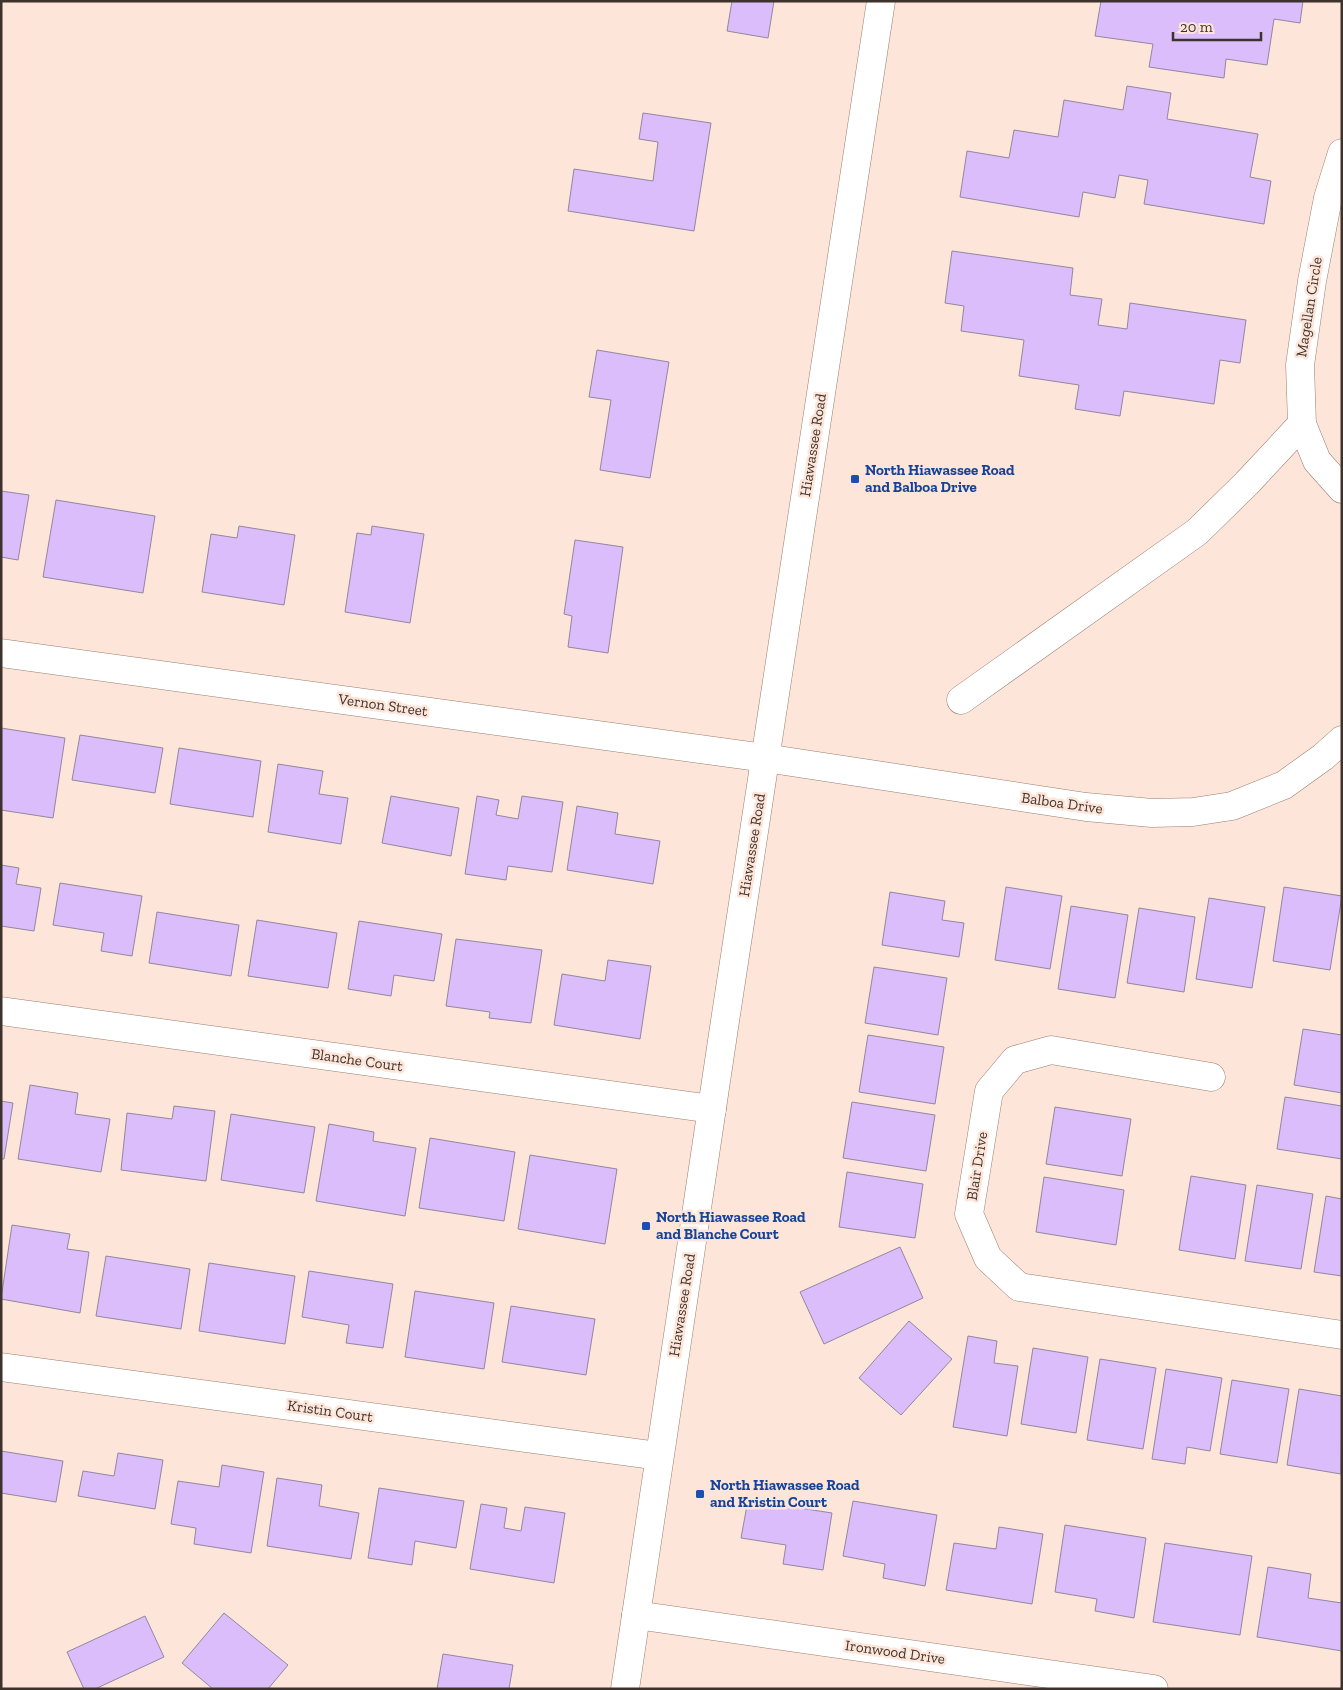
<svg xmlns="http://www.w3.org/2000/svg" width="1343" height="1690" viewBox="0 0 1343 1690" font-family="'Zilla Slab',serif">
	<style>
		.building { fill: #dabdfa; stroke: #9287a0 }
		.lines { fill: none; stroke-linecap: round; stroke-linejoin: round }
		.minor-casing { stroke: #9a7e70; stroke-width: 29 }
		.major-casing { stroke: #9a7e70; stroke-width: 29 }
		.minor { stroke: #fff; stroke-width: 28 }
		.major { stroke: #fff; stroke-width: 28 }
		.transit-dot { fill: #1a4fb4; stroke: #fee5d9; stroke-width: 2 }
		.labels { text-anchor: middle; stroke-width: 5; stroke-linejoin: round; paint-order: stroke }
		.street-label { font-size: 15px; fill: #3e322c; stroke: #fee5d9 }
		.transit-label { font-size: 15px; font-weight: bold; fill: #164399; stroke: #fee5d9; text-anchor: start }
	</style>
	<rect width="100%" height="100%" fill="#fee5d9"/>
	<g class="building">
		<path d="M732,1H774L768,38L727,31Z"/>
		<path d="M1101,1H1303L1300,23L1274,19L1267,65L1226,59L1224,78L1149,67L1153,44L1095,36Z"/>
		<path d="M1127,86L1171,93L1167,119L1258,134L1250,177L1271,181L1264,224L1144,204L1148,180L1119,175L1115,198L1083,192L1079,217L960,197L967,151L1009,158L1014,130L1058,137L1064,100L1123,110Z"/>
		<path d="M643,113L711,123L694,231L568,211L574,169L653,181L658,142L639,139Z"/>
		<path d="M952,251L1073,268L1070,295L1102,299L1098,325L1127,329L1130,303L1246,320L1240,363L1220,360L1214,404L1124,391L1120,416L1075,409L1079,385L1019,376L1024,340L961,331L964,306L945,303Z"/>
		<path d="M597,350L669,362L650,478L600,470L611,400L589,397Z"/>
		<path d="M1,491L29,495L18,560L1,557Z"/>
		<path d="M56,500L155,516L143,593L43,577Z"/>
		<path d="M239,526L295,535L284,605L202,592L211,534L237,538Z"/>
		<path d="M372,526L424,534L410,623L345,612L357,533L371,535Z"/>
		<path d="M575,540L623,547L608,653L568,647L572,616L564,614Z"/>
		<path d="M1,728L65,738L53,818L1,810Z"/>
		<path d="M80,735L163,748L155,793L72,780Z"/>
		<path d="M179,748L261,761L253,817L170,804Z"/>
		<path d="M278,764L323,771L319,794L348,798L341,844L268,832Z"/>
		<path d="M391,796L459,808L451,856L382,843Z"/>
		<path d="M477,796L499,800L496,815L518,819L522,796L563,802L552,872L508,866L506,880L465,874Z"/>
		<path d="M577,806L618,813L615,834L660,841L653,884L567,870Z"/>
		<path d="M1,865L19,868L16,884L41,888L34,931L1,926Z"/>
		<path d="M60,883L142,896L132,956L101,951L104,933L53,925Z"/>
		<path d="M1006,887L1062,896L1050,969L995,960Z"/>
		<path d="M1284,887L1342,896L1330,970L1273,961Z"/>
		<path d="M890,892L945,901L942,920L964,923L959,957L882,945Z"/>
		<path d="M1209,898L1265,907L1252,988L1196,979Z"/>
		<path d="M1071,906L1128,915L1115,998L1058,989Z"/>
		<path d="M1139,908L1195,917L1184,992L1127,983Z"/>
		<path d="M157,912L239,925L231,976L149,963Z"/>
		<path d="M257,920L337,933L328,988L248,976Z"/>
		<path d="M359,921L442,934L434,981L394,975L391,996L348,989Z"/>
		<path d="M456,939L542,950L531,1023L489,1018L490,1012L446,1006Z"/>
		<path d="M608,960L651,966L640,1039L554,1025L562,974L605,981Z"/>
		<path d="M874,967L947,978L938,1035L865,1023Z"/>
		<path d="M1303,1029L1342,1035V1093L1294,1085Z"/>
		<path d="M868,1035L944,1047L935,1104L859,1092Z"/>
		<path d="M30,1085L78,1093L75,1114L110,1119L101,1172L18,1159Z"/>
		<path d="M1285,1097L1342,1106V1159L1277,1149Z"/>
		<path d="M1,1101L13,1103L4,1159H1Z"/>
		<path d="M852,1102L935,1115L926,1171L843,1158Z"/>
		<path d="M174,1106L215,1111L206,1181L121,1170L127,1113L172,1119Z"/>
		<path d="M1055,1107L1131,1119L1122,1176L1046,1164Z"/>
		<path d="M231,1114L315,1127L304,1193L221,1180Z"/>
		<path d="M329,1124L374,1132L373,1141L416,1148L405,1216L316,1201Z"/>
		<path d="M430,1138L515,1152L504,1221L419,1208Z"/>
		<path d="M530,1155L617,1169L605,1244L518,1229Z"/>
		<path d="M847,1172L923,1184L915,1238L839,1227Z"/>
		<path d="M1191,1176L1246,1185L1235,1259L1179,1250Z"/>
		<path d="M1044,1177L1124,1190L1116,1245L1036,1232Z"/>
		<path d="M1257,1185L1313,1194L1301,1269L1245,1261Z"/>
		<path d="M1326,1196L1342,1199V1276L1314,1272Z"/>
		<path d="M12,1225L70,1234L67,1249L89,1252L80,1313L1,1299Z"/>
		<path d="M900,1247L923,1298L824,1344L800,1292Z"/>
		<path d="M106,1256L190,1269L181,1329L96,1316Z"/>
		<path d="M209,1263L295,1276L285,1344L199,1331Z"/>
		<path d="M309,1271L393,1284L383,1348L346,1343L349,1325L302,1317Z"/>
		<path d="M415,1291L494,1303L484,1369L405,1357Z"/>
		<path d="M511,1306L595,1319L586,1375L502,1362Z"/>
		<path d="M909,1321L952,1359L901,1415L859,1378Z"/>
		<path d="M968,1336L997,1341L994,1363L1018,1366L1007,1436L953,1427Z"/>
		<path d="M1033,1348L1088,1357L1076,1433L1021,1424Z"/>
		<path d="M1100,1359L1156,1368L1143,1449L1087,1440Z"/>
		<path d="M1166,1369L1222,1378L1210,1451L1187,1447L1185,1464L1152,1459Z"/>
		<path d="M1232,1380L1289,1389L1277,1463L1220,1454Z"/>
		<path d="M1299,1389L1342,1396L1341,1474L1287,1465Z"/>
		<path d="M1,1451L63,1461L56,1502L1,1493Z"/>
		<path d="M118,1453L163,1460L155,1509L78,1496L83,1471L114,1476Z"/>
		<path d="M222,1465L264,1472L251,1553L194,1544L196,1528L171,1524L178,1481L219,1487Z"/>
		<path d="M277,1478L322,1485L319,1506L359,1513L351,1559L267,1546Z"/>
		<path d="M379,1488L464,1501L456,1548L415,1541L412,1565L368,1558Z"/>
		<path d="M748,1500L832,1513L823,1570L783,1564L786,1545L741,1538Z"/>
		<path d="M853,1501L937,1515L925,1586L883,1578L885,1564L843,1556Z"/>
		<path d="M481,1504L507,1508L504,1528L521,1531L525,1507L565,1513L554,1583L470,1569Z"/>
		<path d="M1065,1525L1146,1538L1134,1618L1095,1611L1097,1599L1055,1592Z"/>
		<path d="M999,1527L1043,1534L1032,1604L946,1590L954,1543L996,1549Z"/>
		<path d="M1165,1543L1252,1556L1240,1635L1153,1622Z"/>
		<path d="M1268,1567L1311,1574L1308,1598L1342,1603V1651L1257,1637Z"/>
		<path d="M224,1613L288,1665L268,1689H213L182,1663Z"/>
		<path d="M145,1616L164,1657L95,1689H84L67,1652Z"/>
		<path d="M443,1654L513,1665L509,1689H437Z"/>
	</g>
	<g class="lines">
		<defs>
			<g id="minor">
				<path d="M1342,153L1328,198L1312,281L1300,365L1302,424L1317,461L1342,489"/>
				<path d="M1,653L765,758L1086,807L1152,813L1193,812L1232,806L1284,785L1323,757L1342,740"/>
				<path d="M961,700L1197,532L1247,483L1302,424"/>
				<path d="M1,1011L712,1109"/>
				<path d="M1211,1077L1051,1050L1015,1060L989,1091L969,1214L988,1258L1019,1287L1342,1335"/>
				<path d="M1,1367L659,1456"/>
				<path d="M636,1615L1154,1689"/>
			</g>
			<path id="major" d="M625,1689L725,1021L881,1"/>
		</defs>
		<use href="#minor" class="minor-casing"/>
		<use href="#major" class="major-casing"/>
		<use href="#minor" class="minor"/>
		<use href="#major" class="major"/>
	</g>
	<g class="transit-dot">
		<rect x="850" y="474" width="10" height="10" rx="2.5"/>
		<rect x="641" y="1221" width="10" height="10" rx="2.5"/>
		<rect x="695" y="1489" width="10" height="10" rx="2.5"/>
	</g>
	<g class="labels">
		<g class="street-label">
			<text transform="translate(1309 307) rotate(-81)" y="5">Magellan Circle</text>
			<text transform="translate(813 445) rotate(-81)" y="5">Hiawassee Road</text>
			<text transform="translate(383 705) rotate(8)" y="5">Vernon Street</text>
			<text transform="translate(1062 803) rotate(8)" y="5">Balboa Drive</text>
			<text transform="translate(752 845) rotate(-81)" y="5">Hiawassee Road</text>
			<text transform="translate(357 1060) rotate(8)" y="5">Blanche Court</text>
			<text transform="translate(977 1166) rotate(-81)" y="5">Blair Drive</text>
			<text transform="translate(682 1305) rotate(-81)" y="5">Hiawassee Road</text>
			<text transform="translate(330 1411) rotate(8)" y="5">Kristin Court</text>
			<text transform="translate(895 1652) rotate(8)" y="5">Ironwood Drive</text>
		</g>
		<g class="transit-label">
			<text x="865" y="475">North Hiawassee Road<tspan x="865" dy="17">and Balboa Drive</tspan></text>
			<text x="656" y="1222">North Hiawassee Road<tspan x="656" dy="17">and Blanche Court</tspan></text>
			<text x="710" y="1490">North Hiawassee Road<tspan x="710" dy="17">and Kristin Court</tspan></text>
		</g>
	</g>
	<rect width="1343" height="1690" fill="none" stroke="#3e322c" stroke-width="5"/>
	<path d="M1173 32v8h88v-8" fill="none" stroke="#3e322c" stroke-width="2.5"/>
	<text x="1180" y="32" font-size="15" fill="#3e322c" stroke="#fee5d9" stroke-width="4" paint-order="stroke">20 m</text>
</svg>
